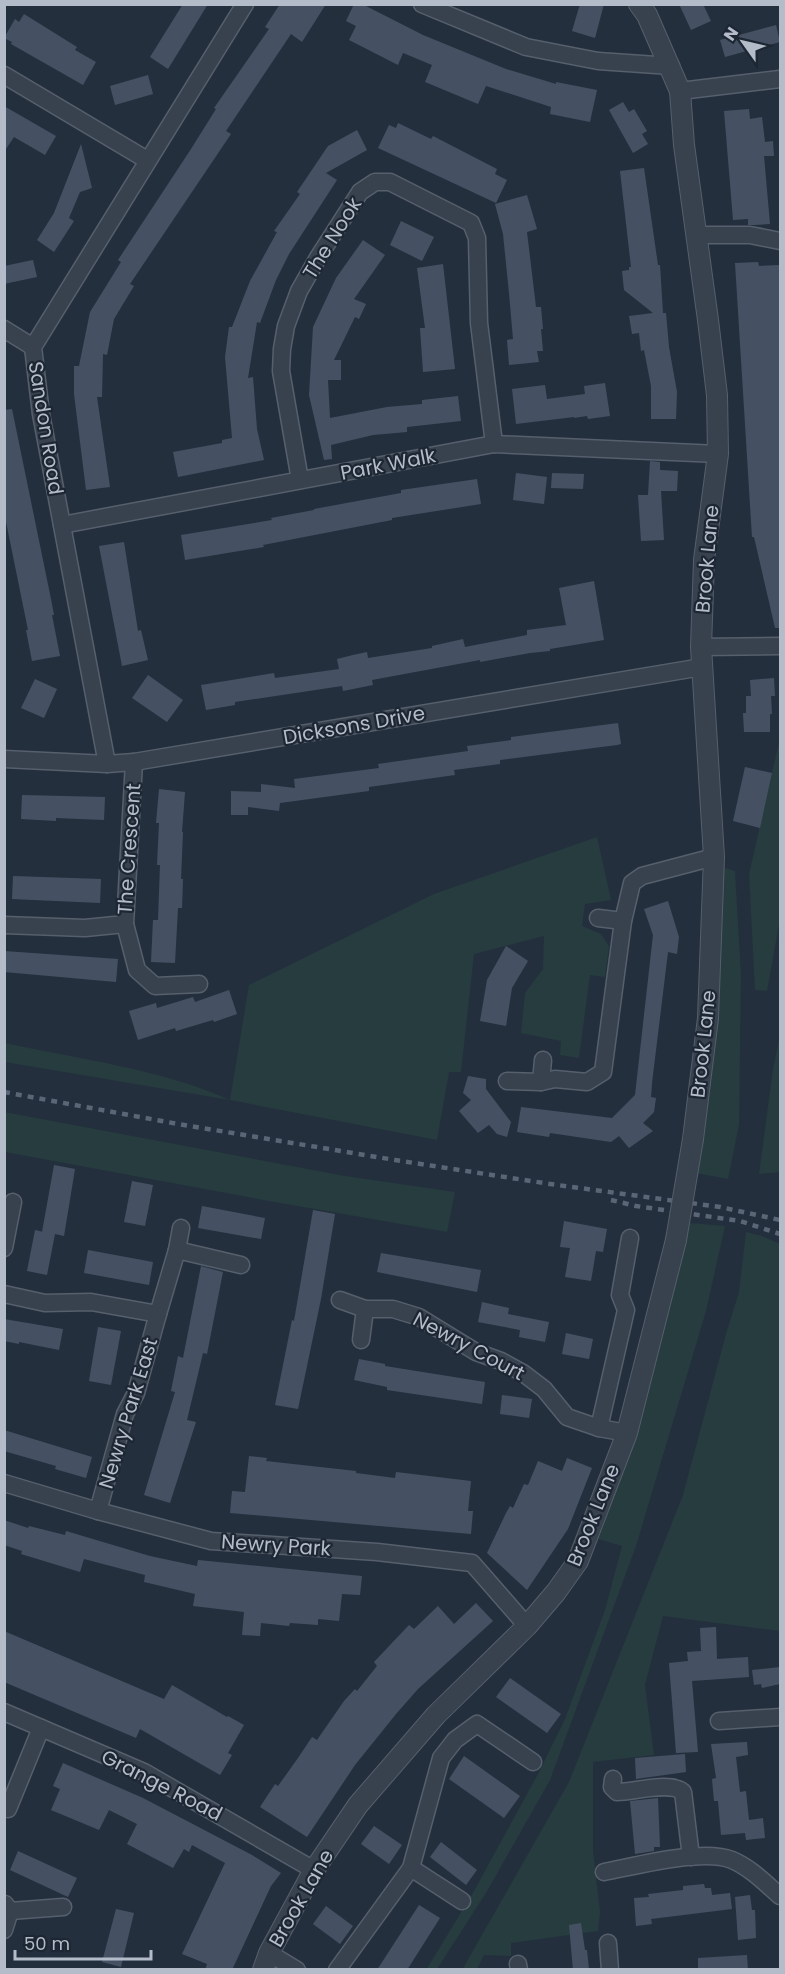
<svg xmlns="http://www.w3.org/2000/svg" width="785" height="1974" viewBox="0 0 785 1974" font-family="Poppins,sans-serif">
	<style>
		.green { fill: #263c3f }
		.building { fill: #455162 }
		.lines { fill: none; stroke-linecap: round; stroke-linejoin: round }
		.minor-casing { stroke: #565f6c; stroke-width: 19 }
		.tertiary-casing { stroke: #565f6c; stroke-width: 22 }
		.minor { stroke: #38414e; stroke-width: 16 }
		.tertiary { stroke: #38414e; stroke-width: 20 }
		.rail { stroke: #5a6575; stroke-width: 4.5; stroke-dasharray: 6 6; stroke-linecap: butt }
		.tertiary-bridge-casing { stroke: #565f6c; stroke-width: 22; stroke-linecap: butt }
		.tertiary-bridge { stroke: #38414e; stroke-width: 20 }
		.labels { text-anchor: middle; stroke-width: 4.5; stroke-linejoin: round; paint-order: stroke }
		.street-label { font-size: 20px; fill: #b4bcc9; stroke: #1d2633 }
	</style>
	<rect width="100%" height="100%" fill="#242f3e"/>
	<g class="green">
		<path d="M780,738V919L767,991L755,990L749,874Z"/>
		<path d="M597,837L611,900L585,904L582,926L601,934L609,946L605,977L590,975L579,1058L560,1055L561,1041L521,1033L525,993L543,969L544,936L474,954L461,1072H449L437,1140L230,1100L5,1062V1043C78,1059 161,1069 230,1100L249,985L434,894Z"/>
		<path d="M719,866L735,871L741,976L739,1125L728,1179L696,1173Z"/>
		<path d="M780,1035V1172L759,1174L773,1069Z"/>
		<path d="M4,1112L345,1176L455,1192L447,1232L269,1201L5,1152Z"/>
		<path d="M689,1223L725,1226L706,1311L636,1546L550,1780L486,1893L437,1969L426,1970L474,1891L539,1772L565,1719L605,1610L622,1546L598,1539L627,1460Z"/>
		<path d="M746,1232L762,1236L780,1244V1631L663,1616L645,1685L654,1755L593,1762V1851L600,1912L598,1931L511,1943V1956L484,1955L477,1969L462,1970L569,1782L683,1495L726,1334L739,1292Z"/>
	</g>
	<g class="building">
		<path d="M183,4H208L168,69L150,57Z"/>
		<path d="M280,4H326L302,42L291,34L226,131L231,134L130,284L134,286L114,319L107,355L103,354L102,397H97L110,487L86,490L74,394V366H79L90,312L121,262L118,260L191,149L216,109L214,108L269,29L265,27Z"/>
		<path d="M354,4H362L423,35L506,69L556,84V82L597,90L590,122L550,114L551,107L486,86L478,104L425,82L432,65L403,53L398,65L349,40L356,26L346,21Z"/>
		<path d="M580,4H604L595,38L572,31Z"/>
		<path d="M679,4H703L711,21L691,30Z"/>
		<path d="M24,14L77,47L75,50L96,62L83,85L11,44L12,42L4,38L15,19L19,22Z"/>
		<path d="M776,25L780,42L725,57L720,40Z"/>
		<path d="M148,75L153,94L115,105L110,86Z"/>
		<path d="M623,102L629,112L634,109L647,131L642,134L648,144L633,153L609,110Z"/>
		<path d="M4,106L56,136L45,155L14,137L4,152Z"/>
		<path d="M749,109L750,119L762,117L765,142L773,141L774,156H764L770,224L754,225H748V219L733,220L724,111Z"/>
		<path d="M398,123L431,139L433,136L497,169L495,174L507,180L496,203L378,148L389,125L396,128Z"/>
		<path d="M357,130L367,150L326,173L337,180L289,254L276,280L260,323L257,322L248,378L253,377L257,429L264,460L178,477L173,452L222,443V440L232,438L225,357L229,327H232L250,281L277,232L274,231L300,194L297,192L328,146Z"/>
		<path d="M81,144L92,188L80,192L69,218L74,221L54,252L37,240L54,213Z"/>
		<path d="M644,168L658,265H660L663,313H666L669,347L677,392L676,419H651V386L644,350L641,351L639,333L632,334L629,316L653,313L624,290L622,271L629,270V267H631L620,171Z"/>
		<path d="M527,195L537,229L527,232L536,307H541L543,329H541L543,351H537L539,362L509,365L507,340L513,339L509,293L503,234L495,204Z"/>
		<path d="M401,221L434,237L422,261L390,245Z"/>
		<path d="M363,240L385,255L354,299L366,304L359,319L355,317L334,360H341V380H328L330,418L387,407L422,404V400L458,396L461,421L407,427V432L373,435L331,445L332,459L324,460L309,395L313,327L336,278Z"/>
		<path d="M33,260L37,277L4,284V266Z"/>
		<path d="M758,262L759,266L780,265V628H775L754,537H752L735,263Z"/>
		<path d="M443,264L455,369L423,372L420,328H425L417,268Z"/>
		<path d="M605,383L610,416L588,419L587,416L574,418V417L516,424L512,389L545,385L547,399L585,394L584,386Z"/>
		<path d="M12,409L51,599L54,615H52L60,656L32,661L26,630H28L4,512V410Z"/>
		<path d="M650,461L660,462V470L678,471L677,491H661L664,540L641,541L638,495H648Z"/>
		<path d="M516,473L547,477L544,504L513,500Z"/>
		<path d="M552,473L584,474L583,489L551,488Z"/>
		<path d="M477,479L481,504L392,518V520L263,545L264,547L185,560L181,535L272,520L271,518L314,510V509L401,493V490Z"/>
		<path d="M124,542L138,631L141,630L148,660L122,666L99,546Z"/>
		<path d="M594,581L604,640L550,649V651L530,653L480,662V660L372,680L373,685L343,691L342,686L235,702V705L206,710L201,685L274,673L275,678L339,669L337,659L353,655L367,652L368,658L432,648V646L463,639L465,647L527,635V630L566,625L559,588Z"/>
		<path d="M148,675L183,700L167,722L132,698Z"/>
		<path d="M774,678L775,696H771L772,714H770V732H744L743,713H746V696H751L750,680Z"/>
		<path d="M35,679L57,689L44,718L21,708Z"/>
		<path d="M618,723L621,744L617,745L500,760V764L454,770L455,775L369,787V791L280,803L279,811L248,807V815H231V791L261,792V784L295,788L294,779L379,768L378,764L468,751L467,746L511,740V737Z"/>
		<path d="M745,767L772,773L760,828L733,821Z"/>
		<path d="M159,789L185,792L182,832H183L181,879H183L182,908H178L175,963L151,962L153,920H158L160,865H157L159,823H156Z"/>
		<path d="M22,795L105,797L104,820L56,818V821L21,819Z"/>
		<path d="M13,876L101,879L100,903L12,899Z"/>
		<path d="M668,901L679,937L677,954L668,952L652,1083L651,1097L656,1098L654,1112L643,1123L653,1131L629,1148L619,1136L611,1142L550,1133L549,1137L517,1132L521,1107L612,1118L635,1095L653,935L644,909Z"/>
		<path d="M506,946L528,961L512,988L506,1026L480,1021L487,980Z"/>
		<path d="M4,951L118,959L116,982L4,972Z"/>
		<path d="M229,990L237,1014L214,1022L213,1020L176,1031L175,1028L138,1040L129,1011L156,1003L157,1008L193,997L195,1002Z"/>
		<path d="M468,1076L486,1079V1089L511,1122L507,1137L497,1134L489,1125L478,1133L459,1111L471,1100L463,1093Z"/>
		<path d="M54,1165L75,1169L64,1236L55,1234L47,1275L27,1271L35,1230L48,1233L42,1232Z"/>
		<path d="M132,1181L153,1185L145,1226L124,1222Z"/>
		<path d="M202,1206L265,1218L261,1239L198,1228Z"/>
		<path d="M313,1210L335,1214L321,1299L298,1409L275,1405L292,1320L294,1321Z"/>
		<path d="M564,1221L607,1229L603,1252L596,1251L591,1281L565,1277L570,1248L560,1247Z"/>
		<path d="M88,1250L153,1262L149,1285L84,1273Z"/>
		<path d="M381,1253L481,1270L477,1292L377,1272Z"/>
		<path d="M201,1266L223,1272L207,1354L203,1353L187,1420L196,1422L170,1503L144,1495L175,1392L171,1391L178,1356L183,1358Z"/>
		<path d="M482,1302L509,1308L508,1314L549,1322L545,1342L519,1337L520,1330L478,1322Z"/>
		<path d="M4,1319L63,1329L59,1350L19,1342V1344L4,1341Z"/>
		<path d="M98,1327L121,1331L111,1385L89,1381Z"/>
		<path d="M566,1333L593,1339L589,1359L562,1354Z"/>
		<path d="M359,1359L385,1364V1366L485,1382L482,1404L387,1390V1387L354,1380Z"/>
		<path d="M502,1395L532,1399L529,1418L500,1414Z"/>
		<path d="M4,1430L92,1457L86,1478L55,1469L56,1466L4,1451Z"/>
		<path d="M249,1456L267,1458L266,1461L356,1471V1473L395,1478L396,1472L471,1481L468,1511H473L471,1534L230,1513L232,1491L245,1492Z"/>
		<path d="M567,1458L592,1468L568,1529L527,1590L487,1553L506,1513L510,1506L513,1508L524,1484L528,1485L538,1461L562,1471Z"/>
		<path d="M4,1520L28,1528L29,1526L65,1535L66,1531L150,1556L197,1566L198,1560L362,1576L360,1595L342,1594L339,1621L318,1619V1625L290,1623L289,1626L261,1623L260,1636L242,1635L244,1612L193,1606L195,1594L144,1582L145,1575L84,1559L80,1572L21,1554L22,1551L4,1545Z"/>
		<path d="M476,1603L493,1621L418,1689L396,1714L355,1765L307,1837L260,1807L275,1784L278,1786L298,1758L312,1737L317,1740L344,1701L355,1689L357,1691L377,1666L374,1662L409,1625L414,1629L438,1606L454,1624Z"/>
		<path d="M716,1627L717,1659L748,1657L749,1677L692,1681L698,1752L676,1753L669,1663L688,1661L687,1652L701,1651L700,1628Z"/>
		<path d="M4,1631L164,1699L172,1685L227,1717L228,1716L244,1725L228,1753L232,1755L220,1775L140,1729L136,1738L4,1682Z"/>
		<path d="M780,1667V1684L762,1688L761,1684L754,1685L752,1670Z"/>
		<path d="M510,1678L561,1714L547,1733L496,1697Z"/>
		<path d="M747,1742L748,1755L736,1757L740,1792L746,1791L749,1820L763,1818L765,1838L746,1840L745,1833L721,1835L718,1801H714L712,1779L716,1778L711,1744Z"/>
		<path d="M685,1754L686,1772L636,1779L635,1758Z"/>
		<path d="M464,1756L520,1796L504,1818L449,1779Z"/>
		<path d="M63,1763L143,1798L252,1855L281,1873L271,1886L232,1970H205L207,1964L182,1954L225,1863L192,1845L189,1852L184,1849L173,1868L127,1844L137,1824L109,1810L99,1830L51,1810L60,1789L53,1786Z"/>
		<path d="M658,1798L660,1847H654V1851L635,1854L630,1801Z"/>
		<path d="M374,1826L402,1845L389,1864L361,1844Z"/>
		<path d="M441,1842L477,1870L466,1885L430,1857Z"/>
		<path d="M18,1851L77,1878L68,1897L10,1870Z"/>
		<path d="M704,1884L705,1888H711L712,1895L730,1893L732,1909L651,1919L652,1924L636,1926L634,1898L649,1897L648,1894L683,1890V1886Z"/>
		<path d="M750,1895L752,1910H755L756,1938L738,1940L735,1897Z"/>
		<path d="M419,1905L440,1918L407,1970H377Z"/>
		<path d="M326,1906L353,1926L340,1944L313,1924Z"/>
		<path d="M116,1909L134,1913L121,1967L102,1962Z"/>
		<path d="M581,1923L585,1950H587L589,1970H573L569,1925Z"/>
		<path d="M747,1955L748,1970H698V1958Z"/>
	</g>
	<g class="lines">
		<defs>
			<g id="minor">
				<path d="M422,4L526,47L598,61L671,66"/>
				<path d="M4,75L147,160"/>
				<path d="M680,91L780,79"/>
				<path d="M696,235H750L780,241"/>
				<path d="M4,329L33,347"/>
				<path d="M300,480L281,371L282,349L286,326L299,291L319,256L360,192L375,182H390L471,223L477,238L479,323L494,444"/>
				<path d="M62,525L494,444L718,454"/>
				<path d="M701,647L780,646"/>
				<path d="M4,759L107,764L134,762L702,667"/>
				<path d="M107,764L41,414L33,347L245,4"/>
				<path d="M598,918L623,921"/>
				<path d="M125,924L137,970L155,986L199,984"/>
				<path d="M4,925L85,928L125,924L134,762"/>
				<path d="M507,1081L541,1082L555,1079L587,1082L603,1072L623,921L632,883L642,876L714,857"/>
				<path d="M541,1082L543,1060"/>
				<path d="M4,1248L13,1202"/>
				<path d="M177,1250L241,1265"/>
				<path d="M4,1294L45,1303L91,1302L158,1314L136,1393L125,1414L98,1511"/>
				<path d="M340,1300L365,1309H393L419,1317L476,1352L501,1361L523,1373L544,1389L567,1417L599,1428L627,1433"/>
				<path d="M158,1314L177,1250L181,1228"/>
				<path d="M361,1340L365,1309"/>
				<path d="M599,1428L626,1310L620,1295L630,1238"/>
				<path d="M4,1483L98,1511L211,1541L377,1552L472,1563L527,1626"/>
				<path d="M4,1712L144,1772L314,1870"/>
				<path d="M719,1721L780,1717"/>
				<path d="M613,1779L612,1787L617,1792C634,1792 670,1781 683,1792L691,1857"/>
				<path d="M8,1809L41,1728"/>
				<path d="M411,1868L462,1901"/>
				<path d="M604,1872C636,1866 703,1848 732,1860C751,1868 765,1883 780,1896"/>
				<path d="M10,1911L63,1907"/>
				<path d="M4,1930L10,1911L5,1904"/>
				<path d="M608,1943L610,1970"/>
				<path d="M269,1953L297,1970"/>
				<path d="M518,1964L519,1970"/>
				<path d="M337,1970L411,1868L441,1758L455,1740L477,1724L533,1762"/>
			</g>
			<g id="tertiary">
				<path d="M639,4L647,15L680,91L684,145L708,320L717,395L718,454L704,560L701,647L714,857L708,1018L693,1139"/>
				<path d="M263,1970L269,1953L314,1870L358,1805L436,1715L527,1626L556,1592L578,1561L627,1433L676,1240"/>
			</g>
		</defs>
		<use href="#minor" class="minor-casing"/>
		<use href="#tertiary" class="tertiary-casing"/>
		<use href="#minor" class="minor"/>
		<use href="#tertiary" class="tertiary"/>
		<g class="rail">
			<path d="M4,1092L178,1124L395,1160L550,1184L720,1207L780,1220"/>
			<path d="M611,1200L636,1206L740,1221L780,1234"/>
		</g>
		<defs>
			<path id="tertiary-bridge" d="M676,1240L693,1139"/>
		</defs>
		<use href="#tertiary-bridge" class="tertiary-bridge-casing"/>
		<use href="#tertiary-bridge" class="tertiary-bridge"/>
	</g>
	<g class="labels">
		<g class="street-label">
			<text transform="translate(332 238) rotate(-58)" y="7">The Nook</text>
			<text transform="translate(46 428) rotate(81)" y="7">Sandon Road</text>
			<text transform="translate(388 464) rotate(-11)" y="7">Park Walk</text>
			<text transform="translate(707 559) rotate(-85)" y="7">Brook Lane</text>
			<text transform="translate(354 725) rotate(-10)" y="7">Dicksons Drive</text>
			<text transform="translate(129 849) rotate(-86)" y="7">The Crescent</text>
			<text transform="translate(703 1044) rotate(-84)" y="7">Brook Lane</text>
			<text transform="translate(469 1346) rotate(28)" y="7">Newry Court</text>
			<text transform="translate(128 1413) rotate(-73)" y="7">Newry Park East</text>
			<text transform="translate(593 1515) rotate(-68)" y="7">Brook Lane</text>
			<text transform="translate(276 1545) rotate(4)" y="7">Newry Park</text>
			<text transform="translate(162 1785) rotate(27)" y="7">Grange Road</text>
			<text transform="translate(301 1898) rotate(-60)" y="7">Brook Lane</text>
		</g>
	</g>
	<rect width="785" height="1974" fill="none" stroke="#b4bcc9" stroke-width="12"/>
	<g transform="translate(743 42) rotate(304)" stroke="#1d2633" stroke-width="4.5" paint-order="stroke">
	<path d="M0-4.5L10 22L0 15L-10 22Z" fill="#b4bcc9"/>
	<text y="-9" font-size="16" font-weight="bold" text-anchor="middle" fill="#b4bcc9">N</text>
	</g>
	<path d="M15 1950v9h136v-9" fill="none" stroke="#b4bcc9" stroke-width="3"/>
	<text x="24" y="1950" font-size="18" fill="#b4bcc9" stroke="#1d2633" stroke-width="4.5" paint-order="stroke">50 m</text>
</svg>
